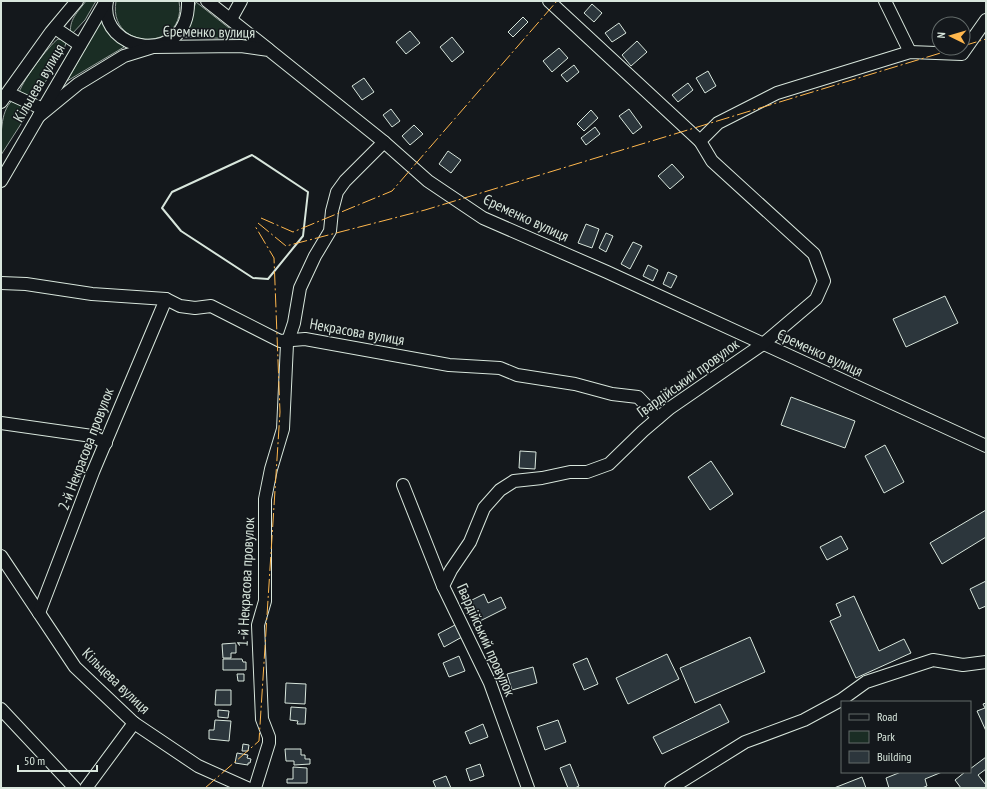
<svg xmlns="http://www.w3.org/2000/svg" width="987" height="789" viewBox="0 0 987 789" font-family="'PT Sans Narrow',sans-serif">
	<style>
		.green { fill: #1a2d24; stroke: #939e99 }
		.building { fill: #2c363c; stroke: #d8e6dc }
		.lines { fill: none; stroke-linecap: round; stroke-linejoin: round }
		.minor-casing { stroke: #d8e6dc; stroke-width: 14 }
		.minor { stroke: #14181c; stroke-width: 12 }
		.wall { stroke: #d8e6dc; stroke-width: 2 }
		.power { stroke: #ffb74d; stroke-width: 1; stroke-dasharray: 14 3 2 3; stroke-linecap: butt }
		.labels { text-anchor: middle; stroke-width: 3; stroke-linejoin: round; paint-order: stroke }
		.street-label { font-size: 15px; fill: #d8e6dc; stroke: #14181c }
	</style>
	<rect width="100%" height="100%" fill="#14181c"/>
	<g class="green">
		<path d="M86,1H96L85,20L71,35C68,20 78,12 86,1Z"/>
		<path d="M116,1H179C188,52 107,52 116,1Z"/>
		<path d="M196,2L243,39L184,37Z"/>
		<path d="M101,20L124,47L67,81Z"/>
		<path d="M58,39L67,40L64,49L34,102L19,94C19,85 49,45 58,39Z"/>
		<path d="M12,101L29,106L30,110L1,155C1,137 0,111 12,101Z"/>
	</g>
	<g class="building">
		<path d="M592,4L602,13L594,22L584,13Z"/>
		<path d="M523,17L528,22L513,37L508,32Z"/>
		<path d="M619,23L626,33L612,42L605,33Z"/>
		<path d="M410,31L420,43L406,54L396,42Z"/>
		<path d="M452,37L464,52L452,62L440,47Z"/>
		<path d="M637,41L647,52L631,66L622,55Z"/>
		<path d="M559,48L568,58L552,72L543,61Z"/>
		<path d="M574,65L579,72L567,82L561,75Z"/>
		<path d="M708,71L716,86L705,93L696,78Z"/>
		<path d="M364,78L374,92L362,100L352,86Z"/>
		<path d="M688,83L693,90L678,102L672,95Z"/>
		<path d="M391,109L400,121L392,127L383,115Z"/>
		<path d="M629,109L642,127L633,134L619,116Z"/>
		<path d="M591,110L598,118L584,131L577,124Z"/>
		<path d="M414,125L423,134L410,145L402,136Z"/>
		<path d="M595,127L600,134L586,145L581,138Z"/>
		<path d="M448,151L461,160L451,173L439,164Z"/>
		<path d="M672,164L684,177L670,189L658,176Z"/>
		<path d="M586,224L599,229L592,248L578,243Z"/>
		<path d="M606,233L613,236L606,252L599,248Z"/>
		<path d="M633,242L642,246L630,269L621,264Z"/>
		<path d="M648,265L658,270L653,281L643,276Z"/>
		<path d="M668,272L677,276L671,288L663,284Z"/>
		<path d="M945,296L958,323L906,347L893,319Z"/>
		<path d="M791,397L855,421L845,448L781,425Z"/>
		<path d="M885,445L904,482L884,493L865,456Z"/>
		<path d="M520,451L536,452L535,469L519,468Z"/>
		<path d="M711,461L733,494L710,510L688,477Z"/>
		<path d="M986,510V537L942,564L930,543Z"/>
		<path d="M841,536L848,549L827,560L820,547Z"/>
		<path d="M986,581V606L979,609L970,589Z"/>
		<path d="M484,594L488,603L501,597L506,608L478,622L468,602Z"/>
		<path d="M854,596L879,651L904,639L911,653L856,678L830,621L841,616L836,604Z"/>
		<path d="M455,625L462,637L444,647L438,634Z"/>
		<path d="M750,637L765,672L695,703L680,668Z"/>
		<path d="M236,643V653H231V658H223L222,644Z"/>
		<path d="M667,654L679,679L628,704L616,678Z"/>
		<path d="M459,656L465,671L449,677L443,663Z"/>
		<path d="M587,658L598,684L584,690L573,664Z"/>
		<path d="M223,659H242L243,662H246V670H223Z"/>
		<path d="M533,667L537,683L512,690L507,674Z"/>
		<path d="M237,674H244V681H238Z"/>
		<path d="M286,683L306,684L305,704L285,703Z"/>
		<path d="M216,690H231V705H215Z"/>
		<path d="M986,703V731L977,711L985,708L983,704Z"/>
		<path d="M720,704L729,722L662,754L653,737Z"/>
		<path d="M291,707L306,708L305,724H297L298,721L290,720Z"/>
		<path d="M218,710L229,711L228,718L218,717Z"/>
		<path d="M215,720L231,721L229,741L209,739V730H214Z"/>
		<path d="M558,720L566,742L545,750L537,727Z"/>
		<path d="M483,724L488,737L470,744L465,732Z"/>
		<path d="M243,744L249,745L248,751H242Z"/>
		<path d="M285,749H301V755H305V759H310V764L294,765V761H286Z"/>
		<path d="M237,753L248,755L247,758L251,759L250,763H248V765L235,763Z"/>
		<path d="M986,757V769L978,775L986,785V788H961L955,780L965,772H970V769Z"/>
		<path d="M480,764L484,776L470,781L466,769Z"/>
		<path d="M570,764L579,786L575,788H568L560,768Z"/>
		<path d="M293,767L307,768V783H287V779H293Z"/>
		<path d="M901,772H942L925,779L927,786L922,788H889L886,778Z"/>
		<path d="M446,776L451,788H436L433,781Z"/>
		<path d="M862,777L866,788H834Z"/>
	</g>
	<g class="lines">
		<defs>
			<g id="minor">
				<path d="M107,1C97,53 190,68 188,1"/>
				<path d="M207,1L268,49"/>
				<path d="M549,1L700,141"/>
				<path d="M885,1L910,52"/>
				<path d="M231,19L241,1"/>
				<path d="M55,28L80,45"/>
				<path d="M8,93L43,109"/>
				<path d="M1,102L51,32L77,1"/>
				<path d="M39,116L78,84L124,56L153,47L241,46L269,50L384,142L428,181L483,218L607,272L986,446"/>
				<path d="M1,181L106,1"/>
				<path d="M1,283L26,284L92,294L166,299L180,306L195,308L211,306L280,341L305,339L449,365L500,368L517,375L575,384L612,394L638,397L658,418"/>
				<path d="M1,423L92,436L106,443"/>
				<path d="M403,485L443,586"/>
				<path d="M1,556L75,667L134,723L198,766L247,788"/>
				<path d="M39,613L93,472L166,299"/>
				<path d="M1,709L75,788"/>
				<path d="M86,788L134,723"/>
				<path d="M255,788L269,743V737L262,719L258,625L265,601V499L271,469L283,429L287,344L294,323L300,288L315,256L330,231L332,211L337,192L345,181L384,142"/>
				<path d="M528,788L490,683L443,586L451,570L470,542L484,508L500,490L514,481L542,478L570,472H587L609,464L643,431L670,408L763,344L816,299L824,281L814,254L712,161L700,141L718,123L777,93L910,52L962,54L986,20"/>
				<path d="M671,788L745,742L804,720L841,700L866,682L933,660L963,665L986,662"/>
			</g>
		</defs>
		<use href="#minor" class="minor-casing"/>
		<use href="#minor" class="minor"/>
		<path class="wall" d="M252,155L308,192L303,236L268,279L253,278L181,231L162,208L172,192Z"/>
		<g class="power">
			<path d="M963,46L986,39"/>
			<path d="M261,218L293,232L392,191L557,1"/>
			<path d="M258,223L286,246L425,210L957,48"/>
			<path d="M205,788L259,741L280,412L274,258L255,226"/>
		</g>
	</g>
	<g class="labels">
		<g class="street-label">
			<text transform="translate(209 32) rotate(1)" y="5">Єременко вулиця</text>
			<text transform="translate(39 83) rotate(-60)" y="5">Кільцева вулиця</text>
			<text transform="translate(526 218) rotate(25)" y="5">Єременко вулиця</text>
			<text transform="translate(357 332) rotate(10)" y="5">Некрасова вулиця</text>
			<text transform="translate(820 353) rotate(25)" y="5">Єременко вулиця</text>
			<text transform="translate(688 378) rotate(-36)" y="5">Гвардійський провулок</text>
			<text transform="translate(86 449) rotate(-69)" y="5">2-й Некрасова провулок</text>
			<text transform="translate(246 582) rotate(-87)" y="5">1-й Некрасова провулок</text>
			<text transform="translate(486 640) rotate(66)" y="5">Гвардійський провулок</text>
			<text transform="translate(116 681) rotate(44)" y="5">Кільцева вулиця</text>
		</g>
	</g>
	<rect width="987" height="789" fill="none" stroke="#d8e6dc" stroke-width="4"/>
	<rect x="841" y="701" width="130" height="72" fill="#14181c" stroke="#626a69"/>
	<rect x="849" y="714" width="20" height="6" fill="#14181c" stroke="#626a69"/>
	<text x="877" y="721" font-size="12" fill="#d8e6dc">Road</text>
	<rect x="849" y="731" width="20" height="12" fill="#1a2d24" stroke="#626a69"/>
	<text x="877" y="741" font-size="12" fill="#d8e6dc">Park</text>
	<rect x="849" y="751" width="20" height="12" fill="#2c363c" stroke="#626a69"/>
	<text x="877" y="761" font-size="12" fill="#d8e6dc">Building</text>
	<g transform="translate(951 36) rotate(275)"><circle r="19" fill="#14181c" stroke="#626a69"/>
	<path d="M0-3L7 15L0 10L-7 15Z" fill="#ffb74d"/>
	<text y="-6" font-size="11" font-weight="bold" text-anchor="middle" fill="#d8e6dc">N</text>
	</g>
	<path d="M18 765v6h79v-6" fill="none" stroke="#d8e6dc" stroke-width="2"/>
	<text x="24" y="765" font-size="12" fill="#d8e6dc" stroke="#14181c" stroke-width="3" paint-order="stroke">50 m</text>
</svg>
